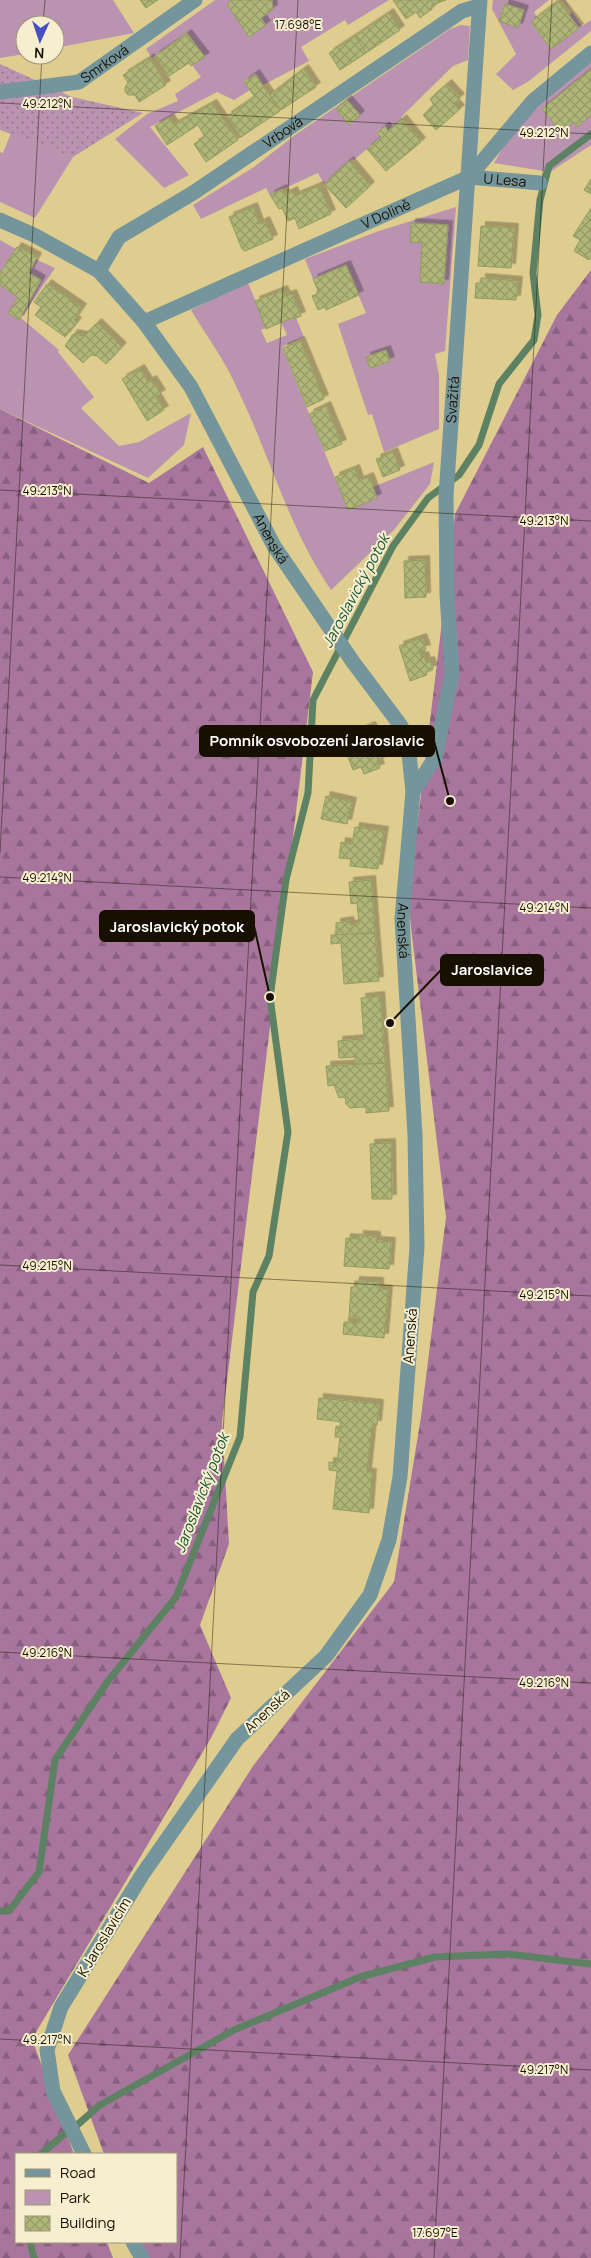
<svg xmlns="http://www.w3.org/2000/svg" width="591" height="2258" viewBox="0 0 591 2258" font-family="Manrope,sans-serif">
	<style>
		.grass { fill: url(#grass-dots) }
		.forest { fill: url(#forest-firs) }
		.green { fill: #ba93b1 }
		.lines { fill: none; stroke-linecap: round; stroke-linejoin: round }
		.stream { stroke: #5d8263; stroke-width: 7 }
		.building { fill: url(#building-cross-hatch); stroke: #949c5f; filter: url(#shadow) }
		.street { stroke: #75959c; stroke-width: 15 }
		.ticks { fill: none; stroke: #171000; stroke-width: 1; stroke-opacity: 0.45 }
		.labels { text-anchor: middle; stroke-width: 4; stroke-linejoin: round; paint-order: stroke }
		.street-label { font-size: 14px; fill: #171000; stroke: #f6eecf }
		.water-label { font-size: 15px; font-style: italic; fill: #165733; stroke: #f6eecf }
		.ticks-label { font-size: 12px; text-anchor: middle; fill: #171000; stroke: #f6eecf; stroke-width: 4; stroke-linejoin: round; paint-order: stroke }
		.leader { fill: none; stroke: #171000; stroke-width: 2 }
		.callout-dot { fill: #171000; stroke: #f6eecf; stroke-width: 2 }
		.callout { fill: #171000; stroke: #171000; stroke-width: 2 }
		.callout-label { font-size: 15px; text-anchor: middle; font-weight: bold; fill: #fff }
	</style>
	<defs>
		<pattern id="grass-dots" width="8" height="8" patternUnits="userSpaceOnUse" patternTransform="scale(1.25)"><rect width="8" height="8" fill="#ba93b1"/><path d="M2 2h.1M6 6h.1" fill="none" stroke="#96778e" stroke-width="1.8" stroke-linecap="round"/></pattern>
		<pattern id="forest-firs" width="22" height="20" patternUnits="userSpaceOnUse" patternTransform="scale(1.25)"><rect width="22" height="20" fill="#a8769d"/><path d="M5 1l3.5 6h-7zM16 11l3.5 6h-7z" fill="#885f7e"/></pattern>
		<pattern id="building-cross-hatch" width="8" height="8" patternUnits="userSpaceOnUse" patternTransform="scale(1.25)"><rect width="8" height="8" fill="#aeb678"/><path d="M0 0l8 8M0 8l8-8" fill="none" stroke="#959b66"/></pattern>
		<filter id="shadow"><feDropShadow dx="4.5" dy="-4.5" stdDeviation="0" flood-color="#0004"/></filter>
	</defs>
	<rect width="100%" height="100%" fill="#decd8e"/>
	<path class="grass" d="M0,64L72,97L143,113L73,157L0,130Z"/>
	<g class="forest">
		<path d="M591,270V2258H146L140,2242H176V2154H104L68,2055L253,1766L394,1582L421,1417L446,1217L408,903L455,514L557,315Z"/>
		<path d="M0,409L149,483L203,447L313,672L222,1422L229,1544L200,1625L231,1698L211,1738L32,2039L74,2154H16V2242H107L113,2258H0Z"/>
	</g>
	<g class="green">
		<path d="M0,0H113L134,33L55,48V25H25V54L0,58Z"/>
		<path d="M215,0H389L348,25L345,20L301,47L309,61L263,85L256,74L244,81L250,90L234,100L217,92L150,127L189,175L164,188L115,139L147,114L178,101L175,94L201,77L189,61L201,52L187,32L152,58L146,49Z"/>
		<path d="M493,0H549L534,12L537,17L531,23L551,49L579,28L569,16L572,12L563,0H564L582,26L591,20V31L529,81L513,90L496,74L516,54L492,9Z"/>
		<path d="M461,25L470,26L468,60L453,66L401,117L402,119L388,131L385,126L377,132L381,137L354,160L352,159L324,184L318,173L270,195L266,188L201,219L193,205L254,167L295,135L450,29Z"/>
		<path d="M591,55V145L550,172L494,163L521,117Z"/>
		<path d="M11,133L73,157L35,218L0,202V152L3,153Z"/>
		<path d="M456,207L445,351L435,354L439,376V429L384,452L372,414L368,415L338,324L366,313L346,266L313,279L305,259L379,231Z"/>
		<path d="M0,240L16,249L0,273Z"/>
		<path d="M35,259L55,268L21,318L59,350L58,352L94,397L81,408L119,446L139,442L191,413L184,445L148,478L0,409V285L18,297L8,313L19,320L41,280L29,273Z"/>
		<path d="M247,281L267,327L261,330L267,343L287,335L281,322L295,317L296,318L304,337L282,347L348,510L377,498L373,487L434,462L430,484L394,530L331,590C287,525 270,455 236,386C224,359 206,335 191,310Z"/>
	</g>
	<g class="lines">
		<g class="stream">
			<path d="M0,1911H9L39,1872L55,1760L108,1681L176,1597L240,1437L253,1292L269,1256L288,1132L270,997L286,880L308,793L313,700L393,546L428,498L459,475L479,445L499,384L534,340L538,315L533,273L540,200L549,166L591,134"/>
			<path d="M76,2126L100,2105L234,2030L360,1977L435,1957L507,1954L591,1964"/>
			<path d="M41,2154L68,2131"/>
			<path d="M30,2242L34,2258"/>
		</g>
	</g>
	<g class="building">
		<path d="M140,0H158L146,8Z"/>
		<path d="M232,0H272L273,9L261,18L266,25L249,37L227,4Z"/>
		<path d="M393,0H446L432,5V9L420,18L416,12L406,19Z"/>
		<path d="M558,1L579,28L551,49L531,22Z"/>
		<path d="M505,4L524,10L518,28L499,21Z"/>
		<path d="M389,13L400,30L366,53L355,36Z"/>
		<path d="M187,34L205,57L191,66L189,63L169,76L155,56Z"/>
		<path d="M355,36L366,53L340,70L329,53Z"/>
		<path d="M150,58L166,85L139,102L135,95H128L125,91V87L128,83L123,75Z"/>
		<path d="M304,69L316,87L281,110L270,95Z"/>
		<path d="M591,69V115L577,127L574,122L561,132L542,109Z"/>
		<path d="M255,74L280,111L241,137L227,116L255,97L244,82Z"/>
		<path d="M447,84L460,98L454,103L460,109L436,130L423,115L434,105L430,99Z"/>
		<path d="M347,100L360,115L349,125L336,109Z"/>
		<path d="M212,104L238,140L206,162L194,144L205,137L198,125L167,145L155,126L169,118L174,125Z"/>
		<path d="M402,119L421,142L386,171L367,149L381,137L377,133L385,126L388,131Z"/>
		<path d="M349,161L370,186L346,208L324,184Z"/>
		<path d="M591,179V194L584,190Z"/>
		<path d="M319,186L331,214L299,229L295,218L288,221L282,208L279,209L270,195L282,189L285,195L293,191L295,196Z"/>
		<path d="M253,207L259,224L265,221L273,239L245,251L242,249L229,217Z"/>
		<path d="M591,208V257L589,260L574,251L580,240L573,236Z"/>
		<path d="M411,223L448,225L444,284L420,282L422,243L410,242Z"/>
		<path d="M481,226L514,228L511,268L478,266Z"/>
		<path d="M17,247L37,257L29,273L41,280L19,320L8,313L18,297L0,285V273Z"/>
		<path d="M346,265L359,295L326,310L325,307L318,310L312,296L319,293L313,279Z"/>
		<path d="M481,278L518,281L516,300L475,298L476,283H481Z"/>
		<path d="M47,284L82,308L74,320L77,322L65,337L35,315L41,307L34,302Z"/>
		<path d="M283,290L286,296L292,294L301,316L294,319V317L266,329L255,301Z"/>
		<path d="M97,323L122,347L106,364L97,356L91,355L83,363L65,346L73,334L84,336Z"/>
		<path d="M300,341L324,399L307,407L283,348Z"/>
		<path d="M386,350L390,361L370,368L366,357Z"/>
		<path d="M140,369L148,382L152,380L161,394L156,397L164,410L147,421L122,379Z"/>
		<path d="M326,406L342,444L325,451L309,414Z"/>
		<path d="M393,452L400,470L383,477L376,459Z"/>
		<path d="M355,469L359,481L369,477L377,498L348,510L335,477Z"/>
		<path d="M425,560L426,597L405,598L404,561Z"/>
		<path d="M422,638L426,649L419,651L421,657L424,656L426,662L430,661L433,669L426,672L427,675L410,681L399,646Z"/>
		<path d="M371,726L385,757L377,760L380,768L364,774L361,767L353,770L341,738Z"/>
		<path d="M326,796L352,802L347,824L321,819Z"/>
		<path d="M355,827L384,831L378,869L350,866L351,859L339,858L341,842L352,844Z"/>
		<path d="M371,880L375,933L336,936V923L349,921L350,925L359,924L357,903L351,904L349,882Z"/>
		<path d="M375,933L379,981L344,984L341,943L331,944V935Z"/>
		<path d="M380,996L385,1063L355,1064V1057L339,1058L338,1041L364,1039L361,998Z"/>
		<path d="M385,1063L389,1111L366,1113V1107L350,1108L346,1104L345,1097L339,1098L334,1085L328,1086L326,1066Z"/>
		<path d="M391,1143L392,1199H372L370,1144Z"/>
		<path d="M359,1235L376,1236V1241L391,1242L389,1269L344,1266L346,1238L359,1239Z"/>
		<path d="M355,1281L379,1282V1289L388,1290L384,1338L343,1334L344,1322L359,1323V1317H349L351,1287H354Z"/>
		<path d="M319,1398L379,1404L377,1425H372L367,1473H372L369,1513L333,1509L337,1471L329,1470V1462L337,1463L340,1437H335L336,1426L341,1427V1422L317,1419Z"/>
	</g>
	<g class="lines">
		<g class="street">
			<path id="s1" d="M0,92L79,82L195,0"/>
			<path id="s2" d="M469,177L540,183"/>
			<path id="s3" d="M0,220L34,235L99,271L144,322L191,387L274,546L353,662L401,726L409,754L413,792L402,919L415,1135L417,1247L400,1477L389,1540L370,1595L326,1656L237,1739L142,1875L61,2007L47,2050L53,2091L84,2154"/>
			<path id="s4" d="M99,271L119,237L193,193L462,11L479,6"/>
			<path id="s5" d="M144,322L469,177L533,101L591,53"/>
			<path id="s6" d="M413,792L435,758L452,674L447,594L446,496L480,0"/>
			<path d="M133,2242L142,2258"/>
		</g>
	</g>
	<path class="ticks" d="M43,25L45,0M0,103L591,134M0,490L591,521M0,853L42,55M0,877L591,908M0,1265L591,1296M0,1652L591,1683M0,2039L591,2070M180,2258L298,0M434,2258L552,0"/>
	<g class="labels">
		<g class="street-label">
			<text dy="5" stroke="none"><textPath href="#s1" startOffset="111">Smrková</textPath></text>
			<text dy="5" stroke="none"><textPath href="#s4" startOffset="234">Vrbová</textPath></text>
			<text dy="5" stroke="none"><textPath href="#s2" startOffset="36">U Lesa</textPath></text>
			<text dy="5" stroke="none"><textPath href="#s5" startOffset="265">V Dolině</textPath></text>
			<text dy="5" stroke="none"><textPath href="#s6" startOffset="401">Svažitá</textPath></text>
			<text dy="5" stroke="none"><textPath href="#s3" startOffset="431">Anenská</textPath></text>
			<text dy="5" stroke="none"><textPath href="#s3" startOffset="866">Anenská</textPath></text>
			<text transform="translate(410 1336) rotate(-86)" y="5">Anenská</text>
			<text transform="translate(267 1711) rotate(-43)" y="5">Anenská</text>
			<text transform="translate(104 1937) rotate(-59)" y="5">K Jaroslavicím</text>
		</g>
		<g class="water-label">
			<text transform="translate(356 591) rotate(-62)" y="5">Jaroslavický potok</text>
			<text transform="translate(202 1493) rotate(-69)" y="5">Jaroslavický potok</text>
		</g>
	</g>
	<g class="ticks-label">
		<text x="298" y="29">17.698°E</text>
		<text x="47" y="108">49.212°N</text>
		<text x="544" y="137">49.212°N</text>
		<text x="47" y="495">49.213°N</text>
		<text x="544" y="525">49.213°N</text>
		<text x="47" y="882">49.214°N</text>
		<text x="544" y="912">49.214°N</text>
		<text x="47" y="1270">49.215°N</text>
		<text x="544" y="1299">49.215°N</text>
		<text x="47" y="1657">49.216°N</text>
		<text x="544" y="1687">49.216°N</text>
		<text x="47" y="2044">49.217°N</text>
		<text x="544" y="2074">49.217°N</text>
		<text x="435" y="2237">17.697°E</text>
	</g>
	<path class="leader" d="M450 801L434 741M270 997L254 926M390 1023L441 970"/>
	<g class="callout-dot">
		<circle cx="450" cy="801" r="5"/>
		<circle cx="270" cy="997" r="5"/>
		<circle cx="390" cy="1023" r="5"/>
	</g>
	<g class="callout">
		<rect x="200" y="726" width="234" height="30" rx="5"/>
		<rect x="100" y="911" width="154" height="30" rx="5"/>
		<rect x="441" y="955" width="102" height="30" rx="5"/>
	</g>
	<g class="callout-label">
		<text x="317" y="746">Pomník osvobození Jaroslavic</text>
		<text x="177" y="932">Jaroslavický potok</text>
		<text x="492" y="975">Jaroslavice</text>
	</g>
	<rect x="15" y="2153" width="162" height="90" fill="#f6eecf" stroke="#9d957c"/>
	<rect x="25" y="2169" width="25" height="8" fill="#75959c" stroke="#9d957c"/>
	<text x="60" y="2178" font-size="15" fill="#171000">Road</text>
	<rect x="25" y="2190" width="25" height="15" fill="#ba93b1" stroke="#9d957c"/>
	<text x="60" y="2203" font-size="15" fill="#171000">Park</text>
	<rect x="25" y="2216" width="25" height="15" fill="url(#building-cross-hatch)" stroke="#9d957c"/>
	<text x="60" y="2228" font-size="15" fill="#171000">Building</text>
	<g transform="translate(40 40) rotate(183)"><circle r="24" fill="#f6eecf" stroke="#9d957c"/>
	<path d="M0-4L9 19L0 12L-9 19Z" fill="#464fc4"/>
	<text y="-8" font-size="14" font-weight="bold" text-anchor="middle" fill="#171000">N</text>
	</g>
</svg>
